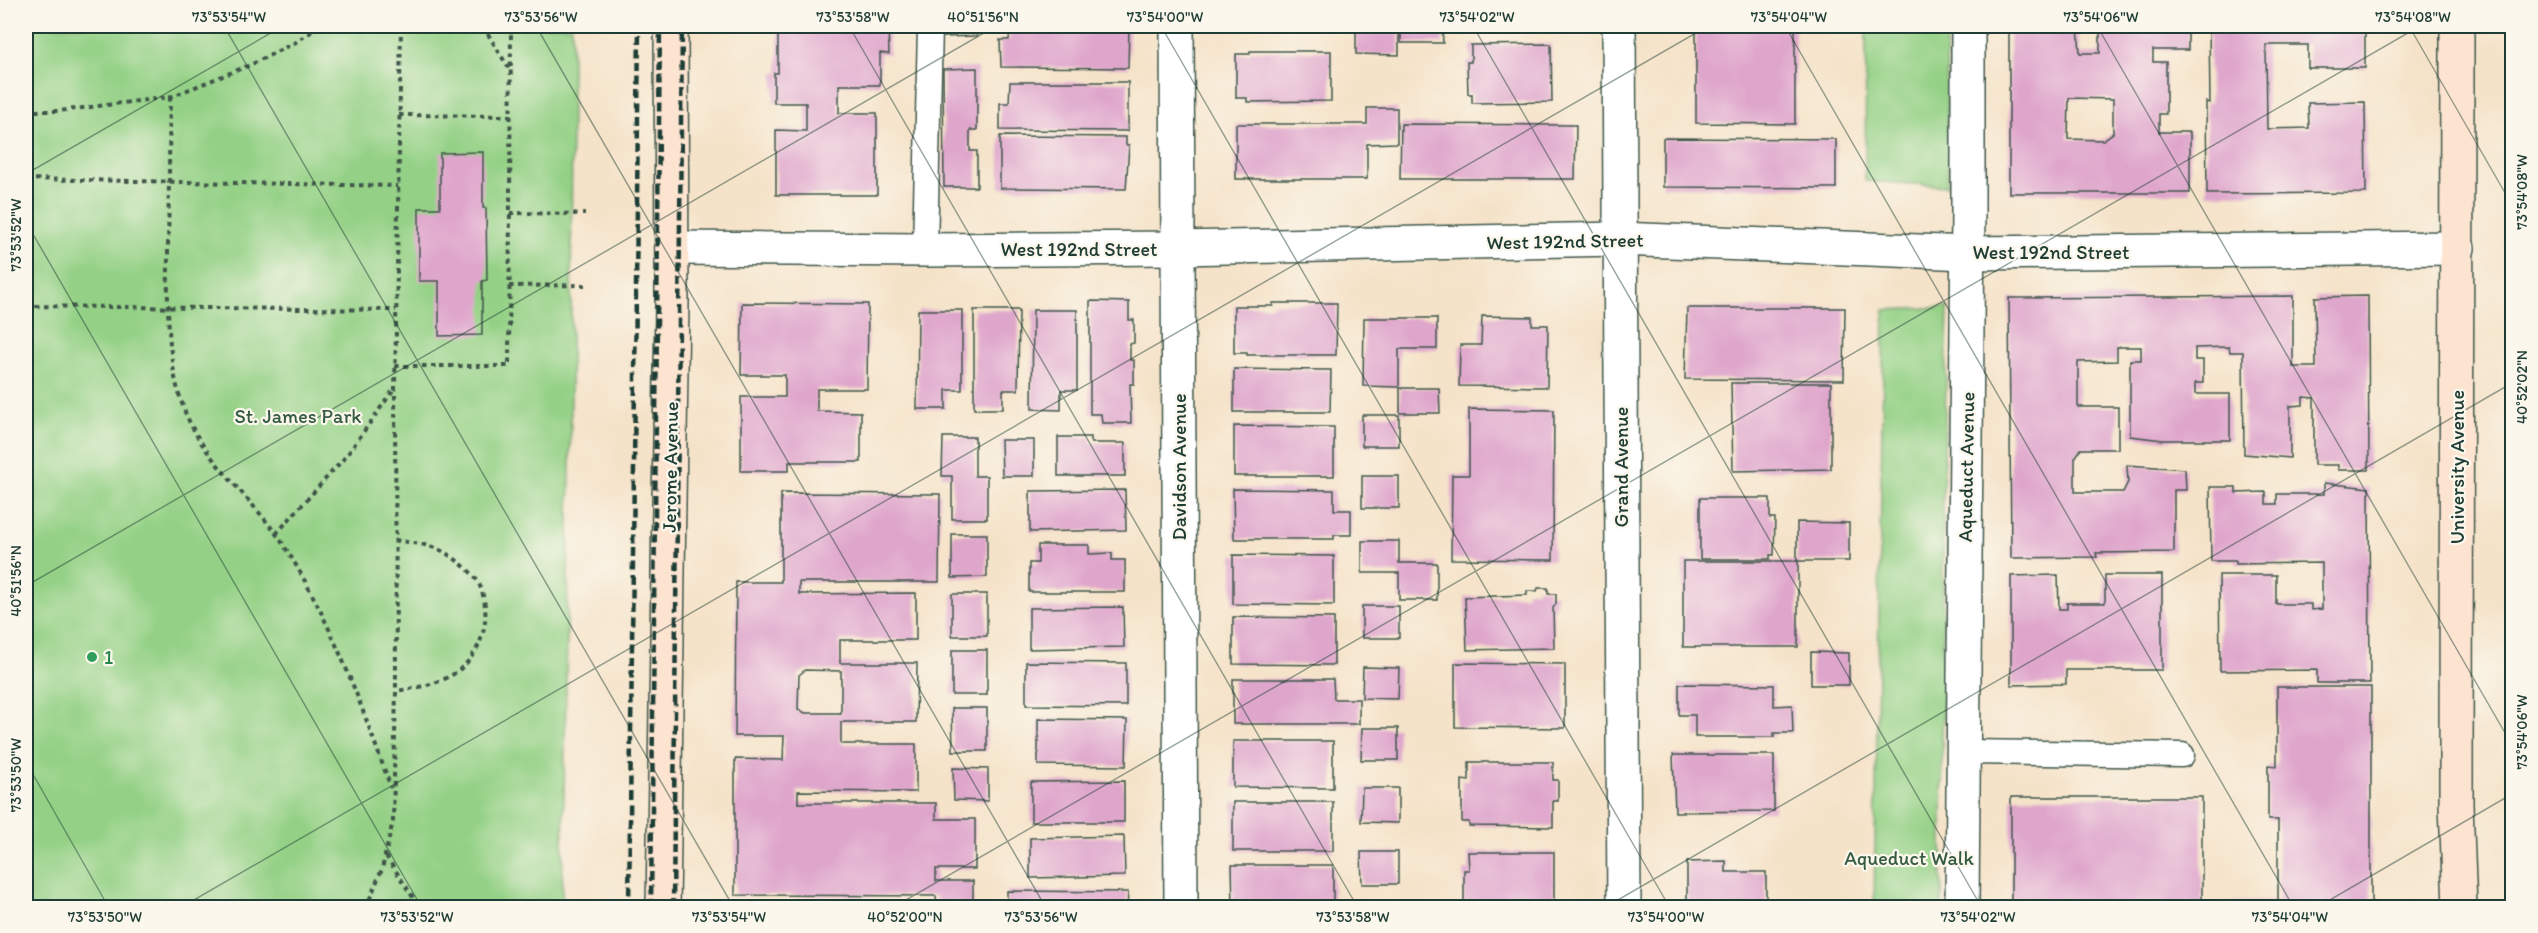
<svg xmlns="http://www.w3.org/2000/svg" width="2538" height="933" viewBox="0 0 2538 933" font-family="Itim,sans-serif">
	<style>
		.green { fill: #94d186; stroke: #5a875d; stroke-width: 1.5 }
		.building { fill: #dfa6cc; fill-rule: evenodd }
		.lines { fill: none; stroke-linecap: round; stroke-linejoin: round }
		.lane-casing { stroke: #3f564a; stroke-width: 27 }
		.street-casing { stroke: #3f564a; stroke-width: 36 }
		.secondary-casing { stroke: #3f564a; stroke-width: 36 }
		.path { stroke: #3f564a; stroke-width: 4; stroke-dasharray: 4.5 4.5; stroke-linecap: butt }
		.lane { stroke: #fff; stroke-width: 24 }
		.street { stroke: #fff; stroke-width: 33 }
		.secondary { stroke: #fde4d1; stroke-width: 33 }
		.rail { stroke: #1f3d34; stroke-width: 4.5; stroke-dasharray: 9 4.5; stroke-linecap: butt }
		.ticks { fill: none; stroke: #1f3d34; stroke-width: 1.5; stroke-opacity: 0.45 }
		.leisure-dot { fill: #2e9e5b; stroke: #fbf7ec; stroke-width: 2 }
		.labels { text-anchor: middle; stroke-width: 4.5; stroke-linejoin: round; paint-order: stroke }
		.street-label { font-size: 20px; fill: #1f3d34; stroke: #fbf7ec }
		.park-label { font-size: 20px; fill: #365b44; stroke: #fbf7ec }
		.leisure-label { font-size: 20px; fill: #27864d; stroke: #fbf7ec; text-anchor: start }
		.neatline { fill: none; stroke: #1f3d34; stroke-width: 2 }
		.ticks-label { font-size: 15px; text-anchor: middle; fill: #1f3d34 }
	</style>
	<rect width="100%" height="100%" fill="#fbf7ec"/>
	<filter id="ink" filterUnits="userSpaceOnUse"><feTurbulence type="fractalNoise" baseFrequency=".0167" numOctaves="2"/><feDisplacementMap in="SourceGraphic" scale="12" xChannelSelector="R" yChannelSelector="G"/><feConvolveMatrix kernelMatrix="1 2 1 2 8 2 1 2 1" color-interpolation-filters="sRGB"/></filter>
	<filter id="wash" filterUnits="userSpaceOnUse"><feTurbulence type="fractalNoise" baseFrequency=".008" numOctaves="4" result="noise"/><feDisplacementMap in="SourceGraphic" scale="24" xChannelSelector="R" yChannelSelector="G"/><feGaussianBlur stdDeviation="1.35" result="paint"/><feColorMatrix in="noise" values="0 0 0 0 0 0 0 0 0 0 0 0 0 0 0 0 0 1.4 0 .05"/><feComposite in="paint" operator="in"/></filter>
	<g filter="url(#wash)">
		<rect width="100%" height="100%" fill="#f5e3c9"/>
		<g class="green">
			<path d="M26,26H572L571,410L562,907H26Z"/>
			<path d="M1866,26H1946L1948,186L1865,181Z"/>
			<path d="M1948,307L1943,497L1942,907H1874L1884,310Z"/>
		</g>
		<g id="blocks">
			<g class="building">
				<path d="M778,26H888L889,54L880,53V85H839V113H877V195H776V130L806,131V103H774V73H778Z"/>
				<path d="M943,26H977V36L943,37Z"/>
				<path d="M1010,26H1129L1128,68L1001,67L1000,40H1009Z"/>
				<path d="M1356,26H1399V55L1356,54Z"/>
				<path d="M1401,26H1442L1443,43H1401Z"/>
				<path d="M1696,26H1795V124L1696,123Z"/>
				<path d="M2009,26H2078L2080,53H2100V26H2188V50H2153V62H2166V114H2159V132H2190V193H2009ZM2069,98L2113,99V133L2103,140L2068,139Z"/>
				<path d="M2209,26H2365V68H2308V45H2266L2267,129L2309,128L2308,103L2365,102L2366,193L2207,194L2206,102L2210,103Z"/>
				<path d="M1551,44L1552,102L1472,103V94H1468L1467,62H1471V45Z"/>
				<path d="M1250,51H1331V101L1247,102V98H1236V54H1250Z"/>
				<path d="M977,68V130H970V151H977V187H944L943,69Z"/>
				<path d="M1010,82H1128V131L1000,130V103H1009Z"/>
				<path d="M1367,108H1397V143L1367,144V179H1236V124H1367Z"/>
				<path d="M1401,124L1576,125L1575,179H1400Z"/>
				<path d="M1000,136L1126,137V145H1129L1126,189L1000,188Z"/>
				<path d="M1663,138L1836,139V188L1663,187Z"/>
				<path d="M483,152V208H486L487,280L482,281V335L439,336V281H419V208H440V153Z"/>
				<path d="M2293,296V367H2316L2315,297L2368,296L2369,470H2338V465H2314V398L2303,397V405L2290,406V458L2244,454L2243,352H2230L2229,347L2195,348V360H2203V383H2195V394H2230V440H2163L2130,436V360H2141V347H2117V361L2078,362V407H2118V449H2081L2075,458V492H2123L2128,482L2127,465L2185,469L2186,490H2174V552L2096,553L2097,557L2011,558L2009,298Z"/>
				<path d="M1090,301L1129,302V320H1134V343L1130,344V360H1134V384H1130L1131,423H1102L1101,414H1090Z"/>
				<path d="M742,303L868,304L867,389H817V411L861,412V462H789V471H741V397H785V375H741Z"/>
				<path d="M1273,303H1337L1336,355H1247V353H1234V306H1273Z"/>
				<path d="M1687,308H1845L1844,380L1685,379Z"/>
				<path d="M918,310H962V390H946V409H917Z"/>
				<path d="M974,310H1019L1018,390H1003V409H974Z"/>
				<path d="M1033,310H1077V390H1061V410L1032,409Z"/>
				<path d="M1482,316L1532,317V325H1548L1547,387L1459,386L1460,345H1481Z"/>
				<path d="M1364,318H1437V349H1399V387L1363,386Z"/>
				<path d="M1234,369L1331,370L1330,412H1234Z"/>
				<path d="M1731,383H1831V469L1733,471Z"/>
				<path d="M1400,388H1439L1440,413H1400Z"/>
				<path d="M1469,409L1554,410L1553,560L1451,559L1452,475H1469Z"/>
				<rect x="1362" y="415" width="37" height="31"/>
				<path d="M1234,426L1334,427V476H1234Z"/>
				<path d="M943,437H975V476H987V519H952V476H942Z"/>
				<path d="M1058,437H1091V443H1125V476H1058Z"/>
				<path d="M1001,440H1034V476H1002Z"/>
				<rect x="1362" y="476" width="37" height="32"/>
				<path d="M2324,483L2369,488L2370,683H2317V670L2220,671L2219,575H2276V604H2311V610L2322,609V563L2236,564V561H2211L2210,487H2236V493L2266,492V504H2277V494H2324Z"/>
				<path d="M1233,489L1334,490V510H1351V535H1334V539H1234Z"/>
				<path d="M1125,490L1126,530L1030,532V491Z"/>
				<path d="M781,493L940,494L939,582H799V594L916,593V640H840V663H917L916,722H841V744H916V792L798,791V803H936V819H975V869H936V881H973V908H937L936,896L735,895V759L783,760L784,736H735L736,582H781ZM805,670L841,671V713H805L798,709L799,675Z"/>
				<path d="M1700,498H1770V518H1775L1774,555H1770V559H1700Z"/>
				<path d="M1797,522L1849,523V561H1797Z"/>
				<path d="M952,534H987V577L952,578Z"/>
				<path d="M1362,541H1399V563H1437V600H1399V573H1362Z"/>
				<path d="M1038,545H1089V554L1112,553V560H1125V592H1029V563H1038Z"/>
				<path d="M1233,555L1334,556V605L1233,604Z"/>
				<rect x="1683" y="561" width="115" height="86"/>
				<path d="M2058,575L2059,609H2067V603H2105V575H2162V670H2066V684L2011,685V576Z"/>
				<path d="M1538,588H1548V594H1556V604L1553,608L1554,648L1467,650L1465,597L1527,595V591H1537Z"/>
				<rect x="952" y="594" width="35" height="42"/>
				<rect x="1362" y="606" width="37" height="32"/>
				<path d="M1123,607L1124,647L1029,649V608Z"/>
				<path d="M1233,617L1334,618V665L1233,664Z"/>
				<rect x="952" y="650" width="35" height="45"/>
				<path d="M1811,652L1849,653V685H1811Z"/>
				<path d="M1026,662L1126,663V706L1026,705Z"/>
				<path d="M1455,663L1565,664V728L1455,727Z"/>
				<path d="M1363,667L1399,668L1398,699L1362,698Z"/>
				<path d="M1233,679H1333L1334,699H1359V724H1233Z"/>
				<path d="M1679,684L1774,685V706L1792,705L1793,733H1774V737H1695V715H1679Z"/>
				<path d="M2277,687H2371V902H2373V908H2216V902H2278V820H2268V765L2277,766Z"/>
				<path d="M952,708H987V751H953Z"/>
				<path d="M1038,719L1127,720L1126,766L1038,765Z"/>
				<path d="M1362,728H1398V760H1361Z"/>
				<path d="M1233,741H1333V788L1233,787Z"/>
				<path d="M1673,755H1774V811L1675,812Z"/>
				<path d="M1469,762H1553V780H1558V801H1553V827L1469,826V822H1462V780L1469,781Z"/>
				<path d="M953,768L988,769V801L954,800Z"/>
				<path d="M1124,781V822H1031V782Z"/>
				<path d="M1362,788H1398V823L1361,822Z"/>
				<rect x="2011" y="797" width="191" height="111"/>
				<rect x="1233" y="802" width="100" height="49"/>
				<path d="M1124,836L1125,876L1030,878V838Z"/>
				<path d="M1361,852H1398V884H1362Z"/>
				<path d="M1468,852H1554V908H1468V904H1464V870H1469Z"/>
				<path d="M1726,861V872H1766V908H1687V862Z"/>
				<path d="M1232,865H1333V908H1233Z"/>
				<path d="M1007,891L1128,892L1127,908H1007Z"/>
			</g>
		</g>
	</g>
	<g filter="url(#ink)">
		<use href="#blocks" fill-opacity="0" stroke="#3f564a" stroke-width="1.5"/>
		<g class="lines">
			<defs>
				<g id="lane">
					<path d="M925,250L930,26"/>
					<path d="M1963,752L2182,755"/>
				</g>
				<g id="street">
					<path d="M1177,26L1181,908"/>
					<path d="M1619,26L1624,908"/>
					<path d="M672,248L925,250L1177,248L1619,239L1968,253L2458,248"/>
					<path d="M1962,908L1968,211V26"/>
				</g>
				<g id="secondary">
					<path d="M2457,26L2456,804L2460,908"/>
					<path d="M663,908L672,303L671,26"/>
				</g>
			</defs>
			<use href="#lane" class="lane-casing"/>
			<use href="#street" class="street-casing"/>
			<use href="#secondary" class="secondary-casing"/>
			<g class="path">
				<path d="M483,26L510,70"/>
				<path d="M170,97C169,147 169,197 168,247C168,300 165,358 184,409C203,461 253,498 283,544C331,619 361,704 391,788"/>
				<path d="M26,111H59L170,97L250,65L296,42L320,26"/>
				<path d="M399,115L511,116"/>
				<path d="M26,179L398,186"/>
				<path d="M510,213L585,214"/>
				<path d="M509,286L585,285"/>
				<path d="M26,306L396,310"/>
				<path d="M395,366H509L511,26"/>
				<path d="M276,534L347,455L394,389"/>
				<path d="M395,540C411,543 430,544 444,552C456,559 475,573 480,586C493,619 482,656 452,675C435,685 415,688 396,691"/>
				<path d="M386,856L420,908"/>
				<path d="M366,908L382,869L393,821L396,691L395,388L401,26"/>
			</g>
			<use href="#lane" class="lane"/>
			<use href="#street" class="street"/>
			<use href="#secondary" class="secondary"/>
			<g class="rail">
				<path d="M629,908L639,26"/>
				<path d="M651,908L660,26"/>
				<path d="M673,908L682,26"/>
			</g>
		</g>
	</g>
	<path class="ticks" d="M224,26L734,908M536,26L1046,908M849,26L1358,908M1161,26L1670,908M1473,26L1982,908M1785,26L2294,908M2097,26L2512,745M2409,26L2512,205M26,174L283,26M26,222L422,908M26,586L996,26M26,762L109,908M180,908L1708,26M892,908L2420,26M1604,908L2512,383M2316,908L2512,794"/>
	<circle class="leisure-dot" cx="92" cy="657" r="6"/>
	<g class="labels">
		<g class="street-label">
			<text transform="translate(1565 241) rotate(-1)" y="7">West 192nd Street</text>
			<text x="1079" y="256">West 192nd Street</text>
			<text x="2051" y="259">West 192nd Street</text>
			<text transform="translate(670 467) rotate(-89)" y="7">Jerome Avenue</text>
			<text transform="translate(1179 467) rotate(-90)" y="7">Davidson Avenue</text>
			<text transform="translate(1621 467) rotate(-90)" y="7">Grand Avenue</text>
			<text transform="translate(1966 467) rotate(-89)" y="7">Aqueduct Avenue</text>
			<text transform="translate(2457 467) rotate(-90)" y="7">University Avenue</text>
		</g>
		<g class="park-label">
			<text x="298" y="423">St. James Park</text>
			<text x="1909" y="865">Aqueduct Walk</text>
		</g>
		<g class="leisure-label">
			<text x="104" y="664">1</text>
		</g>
	</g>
	<rect width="2538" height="933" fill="none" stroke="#fbf7ec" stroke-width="66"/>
	<rect x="33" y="33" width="2472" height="867" class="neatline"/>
	<g class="ticks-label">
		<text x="229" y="22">73°53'54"W</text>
		<text x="541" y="22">73°53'56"W</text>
		<text x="853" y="22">73°53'58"W</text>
		<text x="983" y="22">40°51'56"N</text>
		<text x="1165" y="22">73°54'00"W</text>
		<text x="1477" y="22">73°54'02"W</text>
		<text x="1789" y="22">73°54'04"W</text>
		<text x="2101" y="22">73°54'06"W</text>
		<text x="2413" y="22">73°54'08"W</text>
		<text transform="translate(2522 192) rotate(-90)" y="5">73°54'08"W</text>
		<text transform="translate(16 235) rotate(-90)" y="5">73°53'52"W</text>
		<text transform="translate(2522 387) rotate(-90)" y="5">40°52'02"N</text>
		<text transform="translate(16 581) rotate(-90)" y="5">40°51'56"N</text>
		<text transform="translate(2522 732) rotate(-90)" y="5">73°54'06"W</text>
		<text transform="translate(16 775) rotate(-90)" y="5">73°53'50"W</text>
		<text x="105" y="922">73°53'50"W</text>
		<text x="417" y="922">73°53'52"W</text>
		<text x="729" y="922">73°53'54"W</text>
		<text x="905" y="922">40°52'00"N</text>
		<text x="1041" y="922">73°53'56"W</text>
		<text x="1353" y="922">73°53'58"W</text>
		<text x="1666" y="922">73°54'00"W</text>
		<text x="1978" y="922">73°54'02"W</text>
		<text x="2290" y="922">73°54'04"W</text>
	</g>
</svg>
